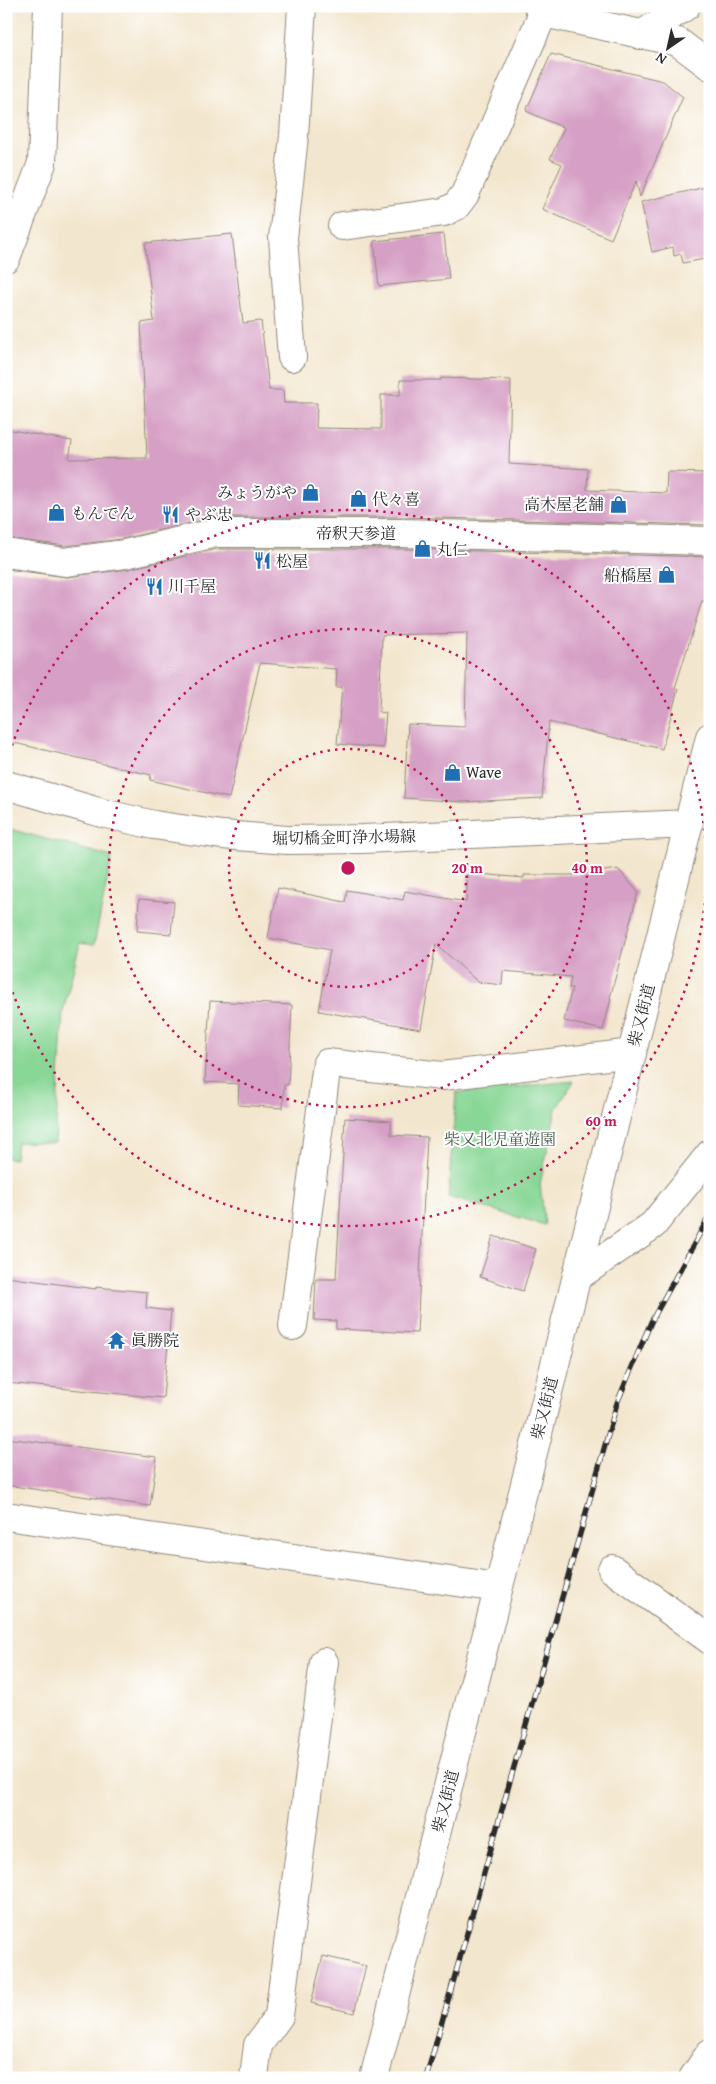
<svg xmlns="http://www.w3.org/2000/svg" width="716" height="2084" viewBox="0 0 716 2084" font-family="'Gentium Book Plus','Noto Serif JP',serif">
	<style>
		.green { fill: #89d796; stroke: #5a8160 }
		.building { fill: #d69fc5 }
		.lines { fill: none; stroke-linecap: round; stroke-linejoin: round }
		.minor-casing { stroke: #8f887c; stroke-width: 30 }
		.major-casing { stroke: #8f887c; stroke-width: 30 }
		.minor { stroke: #fff; stroke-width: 28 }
		.major { stroke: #fff; stroke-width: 28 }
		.rail-casing { stroke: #2b2b2b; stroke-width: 5.5 }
		.rail { stroke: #fff; stroke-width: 4; stroke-dasharray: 11; stroke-linecap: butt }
		.ring { fill: none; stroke: #c2185b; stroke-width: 2.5; stroke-dasharray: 2.5 5 }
		.labels { text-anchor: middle; stroke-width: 4; stroke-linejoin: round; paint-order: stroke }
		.poi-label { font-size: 16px; fill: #2b2b2b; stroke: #fff; text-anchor: start }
		.street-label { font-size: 16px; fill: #2b2b2b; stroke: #fff }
		.park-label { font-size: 16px; fill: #475f4b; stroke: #fff }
		.centre { fill: #c2185b; stroke: #fff; stroke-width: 2.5 }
		.ring-label { font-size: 15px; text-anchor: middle; font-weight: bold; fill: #c2185b; stroke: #fff; stroke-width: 4; stroke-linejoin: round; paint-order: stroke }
	</style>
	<rect width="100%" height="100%" fill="#fff"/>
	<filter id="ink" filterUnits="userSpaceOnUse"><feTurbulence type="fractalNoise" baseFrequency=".02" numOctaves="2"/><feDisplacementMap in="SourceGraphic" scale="10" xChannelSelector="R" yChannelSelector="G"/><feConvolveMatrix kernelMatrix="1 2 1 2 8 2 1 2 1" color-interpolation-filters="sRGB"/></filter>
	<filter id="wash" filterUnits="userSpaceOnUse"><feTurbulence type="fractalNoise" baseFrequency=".0096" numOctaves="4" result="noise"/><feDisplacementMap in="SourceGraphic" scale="20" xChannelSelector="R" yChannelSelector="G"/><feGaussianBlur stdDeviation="1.12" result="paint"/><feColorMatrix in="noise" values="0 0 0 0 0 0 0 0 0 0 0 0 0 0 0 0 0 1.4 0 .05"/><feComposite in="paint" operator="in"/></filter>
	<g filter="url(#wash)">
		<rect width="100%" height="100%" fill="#f3e6ce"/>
		<g class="green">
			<path d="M6,828L112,857L94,945L80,943L63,1012L55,1143L17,1142L15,1159L6,1158Z"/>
			<path d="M574,1081L556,1109L540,1184L545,1225L448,1197L456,1093Z"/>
		</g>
		<g id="blocks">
			<g class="building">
				<path d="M551,54L663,81L683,97L640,197L636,181L611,239L542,209L562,164L550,159L564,128L526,111Z"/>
				<path d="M710,186V258L683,263L681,254L674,256L673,247L652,252L641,202Z"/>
				<path d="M232,234L243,323L261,321L269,390H283L284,403H317L316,428L381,429V395H400V380H441V378L511,380L509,464L588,469L587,490L666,493L667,472L710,473V525L401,517H215L122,539L65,546L6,538V429L72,441L69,459L147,458L141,323L154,321L145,243Z"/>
				<path d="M444,234L449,279L379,286L374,241Z"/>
				<path d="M217,549H401L710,557V601H702L675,688L678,689L662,749L549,722L542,798L464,802L404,798L408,724L465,727L467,633L382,635L379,712L386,713L383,748L337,744L342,687H336L337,669L260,663L229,798L150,780L151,775L6,741V569L67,577L128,569Z"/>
				<path d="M618,869L638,892L610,998L611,999L603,1030L564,1021L572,988H569L571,977L503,971L502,985L478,982L436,944L421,1029L319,1011L330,950L268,938L278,888L345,902L347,890L403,900L405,891L466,902L468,873L524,878V875H577Z"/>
				<path d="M139,899L174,902L171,934L137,931Z"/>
				<path d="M210,1001L292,1005L288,1085H284L283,1108L238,1105L239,1084L205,1082Z"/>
				<path d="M345,1118L391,1121V1135L427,1137L417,1333L336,1329V1321L314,1320L316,1279H336Z"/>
				<path d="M493,1236L536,1249L523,1291L480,1277Z"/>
				<path d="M6,1277L96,1289V1287L147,1292L146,1308L171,1311L163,1398L6,1383Z"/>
				<path d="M6,1438L157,1457L150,1506L6,1485Z"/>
				<path d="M323,1956L366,1966L354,2013L311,2003Z"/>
			</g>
		</g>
	</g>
	<g filter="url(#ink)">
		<use href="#blocks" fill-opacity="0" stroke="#8f887c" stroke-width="1"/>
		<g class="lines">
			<defs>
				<g id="minor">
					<path d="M538,6L553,15L678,42L710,66"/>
					<path d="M641,35L686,6"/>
					<path d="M342,226L444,212L456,206L465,194L544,11"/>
					<path d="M6,258L42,163L48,6"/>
					<path d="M292,357L283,238L294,136L302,6"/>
					<path d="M6,553L65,562L125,554L215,533H401L710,541"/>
					<path d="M6,785L102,813L154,825L222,835L287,840L363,839L688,824"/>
					<path d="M577,1277L653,1225L710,1154"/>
					<path d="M293,1326L327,1063L442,1076L632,1053"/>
					<path d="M6,1516L498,1588"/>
					<path d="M612,1569L710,1640"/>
					<path d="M254,2078L258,2045L279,2016L324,1662"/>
					<path d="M693,2078L710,2053"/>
				</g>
				<path id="major" d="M374,2078L538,1433L710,737"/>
			</defs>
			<use href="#minor" class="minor-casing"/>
			<use href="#major" class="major-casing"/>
			<use href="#minor" class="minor"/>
			<use href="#major" class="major"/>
			<defs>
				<path id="rail" d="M426,2078L617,1403L651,1322L710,1215"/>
			</defs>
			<use href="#rail" class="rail-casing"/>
			<use href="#rail" class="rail"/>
		</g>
	</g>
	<g class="ring">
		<circle cx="348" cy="868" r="119"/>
		<circle cx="348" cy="868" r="239"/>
		<path d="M7 760A358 358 0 1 1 7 976"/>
	</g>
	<defs>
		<symbol id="shop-bare" viewBox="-9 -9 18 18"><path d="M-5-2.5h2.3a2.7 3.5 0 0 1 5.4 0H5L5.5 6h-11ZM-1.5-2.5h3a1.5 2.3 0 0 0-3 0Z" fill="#1f6fb2" stroke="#fff" stroke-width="2.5" paint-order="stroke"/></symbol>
		<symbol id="restaurant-bare" viewBox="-9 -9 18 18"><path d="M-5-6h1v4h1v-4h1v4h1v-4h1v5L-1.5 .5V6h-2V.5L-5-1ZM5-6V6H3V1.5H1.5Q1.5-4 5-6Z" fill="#1f6fb2" stroke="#fff" stroke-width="2.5" paint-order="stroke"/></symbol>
		<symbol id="temple-bare" viewBox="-9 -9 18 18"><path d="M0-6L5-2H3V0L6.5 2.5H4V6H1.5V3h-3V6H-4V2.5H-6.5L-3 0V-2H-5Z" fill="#1f6fb2" stroke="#fff" stroke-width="2.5" paint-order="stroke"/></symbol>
	</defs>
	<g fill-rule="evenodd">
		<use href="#shop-bare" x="298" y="480" width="25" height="25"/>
		<use href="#shop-bare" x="346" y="486" width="25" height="25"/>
		<use href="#shop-bare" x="606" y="492" width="25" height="25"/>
		<use href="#shop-bare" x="44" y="500" width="25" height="25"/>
		<use href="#restaurant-bare" x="158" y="502" width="25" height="25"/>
		<use href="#shop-bare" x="410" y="536" width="25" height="25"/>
		<use href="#restaurant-bare" x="250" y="548" width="25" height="25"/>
		<use href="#shop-bare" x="654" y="562" width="25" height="25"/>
		<use href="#restaurant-bare" x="142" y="574" width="25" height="25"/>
		<use href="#shop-bare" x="440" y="760" width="25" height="25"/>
		<use href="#temple-bare" x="104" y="1328" width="25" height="25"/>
	</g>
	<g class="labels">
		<g class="poi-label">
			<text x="297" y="498" text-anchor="end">みょうがや</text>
			<text x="372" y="505">代々喜</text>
			<text x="604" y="510" text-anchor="end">高木屋老舗</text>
			<text x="71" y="519">もんでん</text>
			<text x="185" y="520">やぶ忠</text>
			<text x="436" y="555">丸仁</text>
			<text x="276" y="567">松屋</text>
			<text x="652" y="581" text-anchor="end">船橋屋</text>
			<text x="168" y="592">川千屋</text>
			<text x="466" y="778">Wave</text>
			<text x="131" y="1346">眞勝院</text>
		</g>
		<g class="street-label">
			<text x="356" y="539">帝釈天参道</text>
			<text transform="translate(344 837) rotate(-1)" y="6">堀切橋金町浄水場線</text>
			<text transform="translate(641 1015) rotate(-76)" y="6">柴又街道</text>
			<text transform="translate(544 1408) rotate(-76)" y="6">柴又街道</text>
			<text transform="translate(445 1801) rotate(-76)" y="6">柴又街道</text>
		</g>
		<g class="park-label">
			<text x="500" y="1145">柴又北児童遊園</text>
		</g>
	</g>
	<circle cx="348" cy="868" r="8" class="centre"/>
	<g class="ring-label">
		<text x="467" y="873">20 m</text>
		<text x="587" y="873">40 m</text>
		<text x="601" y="1126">60 m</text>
	</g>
	<rect width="716" height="2084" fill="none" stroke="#fff" stroke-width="25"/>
	<g transform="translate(668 48) rotate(214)" stroke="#ffffff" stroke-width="4" paint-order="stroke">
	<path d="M0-4L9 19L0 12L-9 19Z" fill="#2b2b2b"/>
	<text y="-8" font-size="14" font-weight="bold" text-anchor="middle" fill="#2b2b2b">N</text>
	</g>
</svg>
